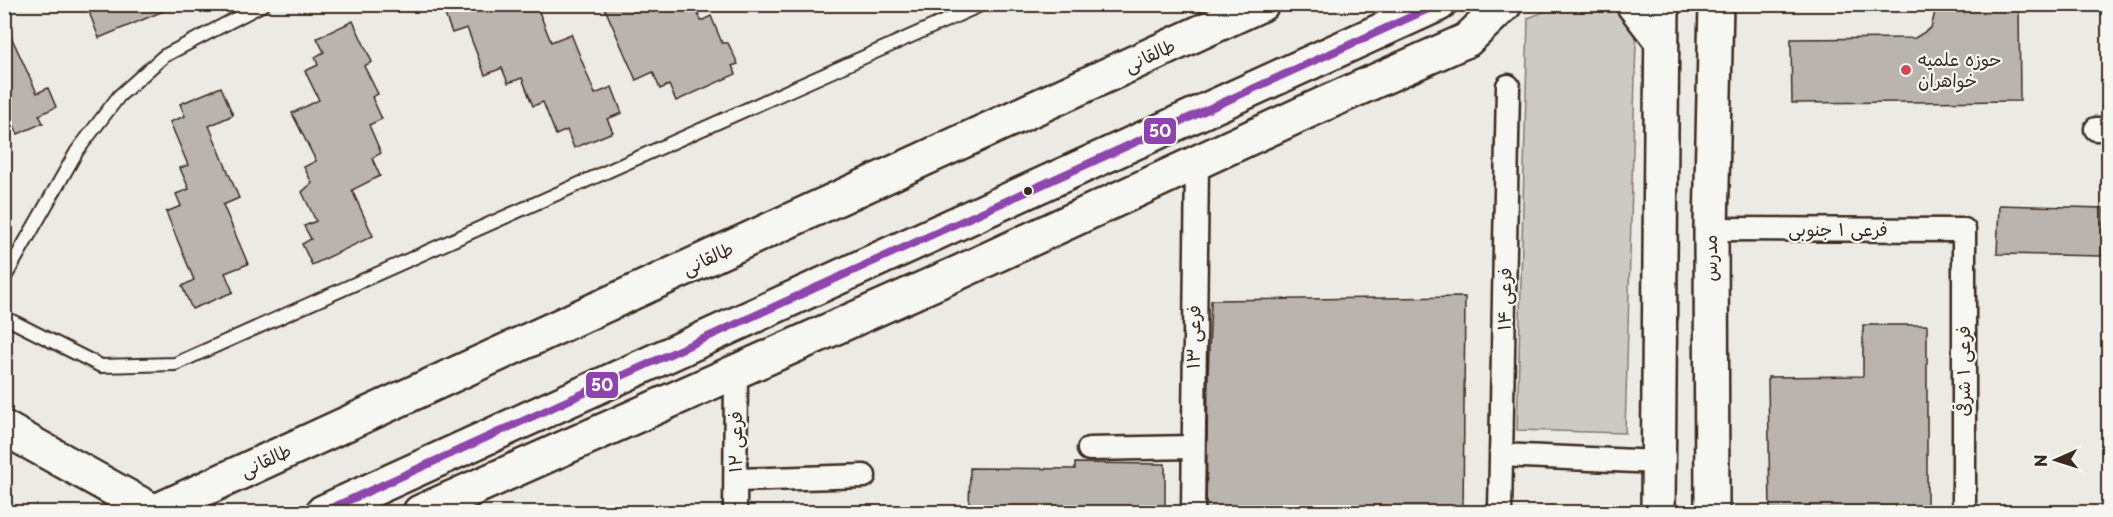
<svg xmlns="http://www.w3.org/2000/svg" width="2113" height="517" viewBox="0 0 2113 517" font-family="'Playpen Sans','Playpen Sans Arabic',sans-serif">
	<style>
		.green { fill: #cdcac4; stroke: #847a71; stroke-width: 1.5 }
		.building { fill: #bab4ae; stroke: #3b2a1e; stroke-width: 1.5 }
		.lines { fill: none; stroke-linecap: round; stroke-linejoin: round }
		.lane-casing { stroke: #3b2a1e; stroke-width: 16 }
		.street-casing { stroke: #3b2a1e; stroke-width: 27 }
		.secondary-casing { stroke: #3b2a1e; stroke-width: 38 }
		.primary-casing { stroke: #3b2a1e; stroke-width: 38 }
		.lane { stroke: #f6f6f2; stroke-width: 12 }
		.street { stroke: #f6f6f2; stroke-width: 22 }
		.secondary { stroke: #f6f6f2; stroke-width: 33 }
		.primary { stroke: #f6f6f2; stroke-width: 33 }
		.bus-1-casing { stroke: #f6f6f2; stroke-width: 12 }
		.bus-1 { stroke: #8e44ad; stroke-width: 8 }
		.poi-dot { fill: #d1495b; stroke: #f6f6f2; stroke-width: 2 }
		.bus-dot { fill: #3b2a1e; stroke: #f6f6f2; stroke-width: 2 }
		.labels { text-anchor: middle; stroke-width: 4.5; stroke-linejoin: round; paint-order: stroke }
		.street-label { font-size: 18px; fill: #3b2a1e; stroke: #f6f6f2 }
		.poi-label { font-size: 18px; fill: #3b2a1e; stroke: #f6f6f2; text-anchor: start }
		.line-badge { stroke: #f6f6f2; stroke-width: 2 }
		.badge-label { font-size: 16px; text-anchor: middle; font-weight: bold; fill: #fff }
	</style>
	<rect width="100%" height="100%" fill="#ebeae5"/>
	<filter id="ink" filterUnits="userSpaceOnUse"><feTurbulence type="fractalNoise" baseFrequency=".0167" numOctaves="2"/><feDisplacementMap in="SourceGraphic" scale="12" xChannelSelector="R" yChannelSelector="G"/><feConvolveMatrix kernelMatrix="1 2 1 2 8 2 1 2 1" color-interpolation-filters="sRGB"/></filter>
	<g filter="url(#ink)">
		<path class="green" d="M1561,5H1637L1625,433L1517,430L1528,18Z"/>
		<g class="building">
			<path d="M86,4H178V5L99,38Z"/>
			<path d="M441,4H536L551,42L571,34L595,94L612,87L622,113L607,119L613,132L574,148L567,130L556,135L543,102L533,106L522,78L508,83L502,68L485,75L467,28L452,33Z"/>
			<path d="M603,4H694L701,21L711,16L722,43H728L738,64L732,66L736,74L676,101L669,85L660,89L653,72L636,80Z"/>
			<path d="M1937,4H2019L2020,101L1792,103L1791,39L1915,38L1931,28Z"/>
			<path d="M4,21L37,93L48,88L56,107L39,115L43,123L18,134L12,122L4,125Z"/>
			<path d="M353,21L372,62L364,66L378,94L372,97L382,119L369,125L381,153L372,158L380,176L352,190L373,236L312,265L302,244L311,239L304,226L316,221L302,192L312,183L304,167L316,161L292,113L319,100L305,71L318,65L315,57L324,52L317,38Z"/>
			<path d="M221,87L233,115L209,126L239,198L223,205L248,264L225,273L233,292L192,309L182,286L194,280L166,212L181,206L176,194L189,189L180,168L188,165L170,122L185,116L180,104Z"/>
			<path d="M1999,205L2103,208L2102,256L1997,254Z"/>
			<path d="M1465,297L1463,513H1206L1208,376L1211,300Z"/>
			<path d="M1863,325H1927V509H1833V513H1770L1768,377L1863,376Z"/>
			<path d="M1075,463L1165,464V513H1075V509H969L970,468L1075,469Z"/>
		</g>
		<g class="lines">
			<defs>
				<g id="lane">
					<path d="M4,279L77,151L119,96L164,56L264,4"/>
					<path d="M4,317L101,366L175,364L983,4"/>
				</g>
				<g id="street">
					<path d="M2096,129H2108"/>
					<path d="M1711,229L1964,230V512"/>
					<path d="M1089,449L1192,447"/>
					<path d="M1502,455L1658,462"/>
					<path d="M736,480L864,476"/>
					<path d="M735,512L736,371"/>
					<path d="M1193,512L1197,162"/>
					<path d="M1500,512L1508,86"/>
				</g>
				<g id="secondary">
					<path d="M4,428L155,512"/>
					<path d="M1658,512L1662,4"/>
					<path d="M1712,512L1711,229L1716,4"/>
				</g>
				<g id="primary">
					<path d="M1633,4L1661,40"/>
					<path d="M154,512L1262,4"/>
					<path d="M323,512L1439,4"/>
					<path d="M420,512L960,272L1308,111L1467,40L1505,4"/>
				</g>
			</defs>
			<use href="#lane" class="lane-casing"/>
			<use href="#street" class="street-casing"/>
			<use href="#secondary" class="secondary-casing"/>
			<use href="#primary" class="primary-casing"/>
			<use href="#lane" class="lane"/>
			<use href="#street" class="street"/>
			<use href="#secondary" class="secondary"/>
			<use href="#primary" class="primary"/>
			<defs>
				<path id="bus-1" d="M323,512L1439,4"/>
			</defs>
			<use href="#bus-1" class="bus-1-casing"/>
			<use href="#bus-1" class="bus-1"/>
		</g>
	</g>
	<circle class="poi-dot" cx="1906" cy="70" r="6"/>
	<circle class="bus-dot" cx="1028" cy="191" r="5"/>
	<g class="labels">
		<g class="street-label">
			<text transform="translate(1150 56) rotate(-25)" y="6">طالقانی</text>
			<text x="1838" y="236">فرعی ۱ جنوبی</text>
			<text transform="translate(1711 258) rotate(-90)" y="6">مدرس</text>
			<text transform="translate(708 259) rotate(-25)" y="6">طالقانی</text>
			<text transform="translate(1505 299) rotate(-89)" y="6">فرعی ۱۴</text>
			<text transform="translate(1194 337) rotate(-89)" y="6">فرعی ۱۳</text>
			<text transform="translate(1964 371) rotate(-90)" y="6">فرعی ۱ شرقی</text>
			<text transform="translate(736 442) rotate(-90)" y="6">فرعی ۱۲</text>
			<text transform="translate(266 461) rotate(-25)" y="6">طالقانی</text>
		</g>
		<g class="poi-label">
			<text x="1918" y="66">حوزه علمیه<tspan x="1918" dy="21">خواهران</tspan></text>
		</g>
	</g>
	<g class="line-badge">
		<rect x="1143" y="117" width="34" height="28" rx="6" fill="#8e44ad"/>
		<rect x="585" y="371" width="34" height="28" rx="6" fill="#8e44ad"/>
	</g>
	<g class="badge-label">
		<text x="1160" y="137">50</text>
		<text x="602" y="391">50</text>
	</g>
	<rect width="2113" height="517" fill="none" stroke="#f6f6f2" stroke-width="24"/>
	<rect x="12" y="12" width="2089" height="493" fill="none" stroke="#3b2a1e" stroke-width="2" filter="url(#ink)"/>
	<g transform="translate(2056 460) rotate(267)" stroke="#f6f6f2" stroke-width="4.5" paint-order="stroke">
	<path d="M0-4.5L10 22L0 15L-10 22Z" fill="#3b2a1e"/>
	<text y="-9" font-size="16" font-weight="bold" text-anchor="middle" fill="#3b2a1e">N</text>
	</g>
</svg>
